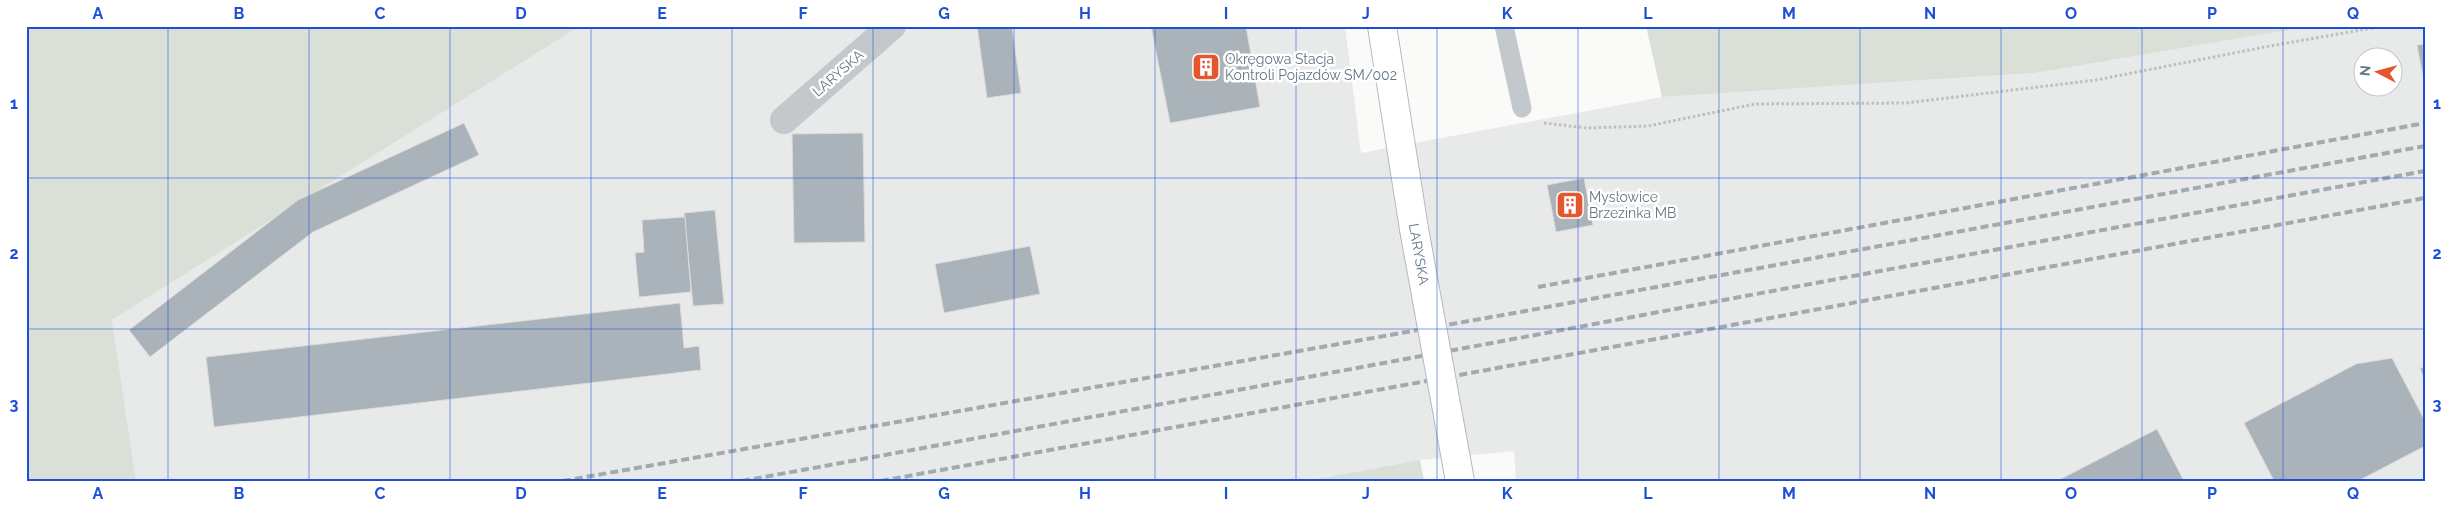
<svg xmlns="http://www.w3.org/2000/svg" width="2451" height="507" viewBox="0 0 2451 507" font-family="Raleway,sans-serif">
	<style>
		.built { fill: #e8e9e9; fill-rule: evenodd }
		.green { fill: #dadfd7 }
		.building { fill: #aab3b9; stroke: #dcdcda }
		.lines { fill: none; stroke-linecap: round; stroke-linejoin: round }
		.secondary-casing { stroke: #b3babf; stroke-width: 30 }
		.path { stroke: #bbbfc2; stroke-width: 3; stroke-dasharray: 2.5 2.5; stroke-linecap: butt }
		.lane { stroke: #c3c8cc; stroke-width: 19 }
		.street { stroke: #c3c8cc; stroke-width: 28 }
		.secondary { stroke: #fff; stroke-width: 28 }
		.rail { stroke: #a2aab0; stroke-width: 4; stroke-dasharray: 8 4; stroke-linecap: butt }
		.secondary-bridge-casing { stroke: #b3babf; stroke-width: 30; stroke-linecap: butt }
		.secondary-bridge { stroke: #fff; stroke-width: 28 }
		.grid { fill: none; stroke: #1d4ed8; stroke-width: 1; stroke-opacity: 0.55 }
		.labels { text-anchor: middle; stroke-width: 5; stroke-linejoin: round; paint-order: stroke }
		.poi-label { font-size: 14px; fill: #657683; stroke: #fff; text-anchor: start }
		.street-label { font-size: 14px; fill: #657683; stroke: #fff }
		.neatline { fill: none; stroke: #1d4ed8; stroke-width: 2 }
		.grid-label { font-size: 16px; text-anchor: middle; font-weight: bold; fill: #1d4ed8 }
	</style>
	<rect width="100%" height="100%" fill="#fafaf8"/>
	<path class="built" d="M580,26H1345L1361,153L1662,97L2035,73L2313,26H2425V481H1516L1514,451L1420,460L1305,481H136L112,320ZM2364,58H2394V88H2364Z"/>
	<g class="green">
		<path d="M28,26H580L112,320L136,481H26V31Z"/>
		<path d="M1646,26H2313L2035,73L1662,97Z"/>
		<path d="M1420,460L1424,481H1305Z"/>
	</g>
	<g class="building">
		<path d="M977,26H1012L1021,93L987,98Z"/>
		<path d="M1151,26H1246L1260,107L1170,123Z"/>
		<path d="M2425,44V87L2417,45Z"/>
		<path d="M464,123L479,155L313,232L150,357L129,330L298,200Z"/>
		<path d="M863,133L865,242L794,243L792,134Z"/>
		<path d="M1584,178L1593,225L1556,232L1547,185Z"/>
		<path d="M715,210L724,304L693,306L684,213Z"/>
		<path d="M685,217L691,292L639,297L635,253L644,252L642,220Z"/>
		<path d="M1030,246L1040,294L944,313L935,264Z"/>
		<path d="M680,303L684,348L699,346L701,370L214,427L206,357Z"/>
		<path d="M2392,358L2425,421V446L2358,481H2274L2244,423L2356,364Z"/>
		<path d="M2425,367V382L2420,368Z"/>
		<path d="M2157,429L2184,481H2057Z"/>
	</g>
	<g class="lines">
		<defs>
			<path id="secondary" d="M1382,26L1414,229"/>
		</defs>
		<use href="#secondary" class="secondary-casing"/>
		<path class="path" d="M1544,123L1587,128L1648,126L1755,104L1906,103L2096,80L2270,46L2384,26"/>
		<path class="lane" d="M1504,26L1522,108"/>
		<path class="street" d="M784,120L892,26"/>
		<use href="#secondary" class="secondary"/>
		<g class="rail">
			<path d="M1538,287L2425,123"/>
			<path d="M563,481L1520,312L2425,146"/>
			<path d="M742,481C1303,379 1864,273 2425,171"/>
			<path d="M881,481L2425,198"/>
		</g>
		<defs>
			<path id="secondary-bridge" d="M1414,229L1460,481"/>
		</defs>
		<use href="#secondary-bridge" class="secondary-bridge-casing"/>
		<use href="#secondary-bridge" class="secondary-bridge"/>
	</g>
	<path class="grid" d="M168,26V481M309,26V481M450,26V481M591,26V481M732,26V481M873,26V481M1014,26V481M1155,26V481M1296,26V481M1437,26V481M1578,26V481M1719,26V481M1860,26V481M2001,26V481M2142,26V481M2283,26V481M26,178H2425M26,329H2425"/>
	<defs>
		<symbol id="building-square" viewBox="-11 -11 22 22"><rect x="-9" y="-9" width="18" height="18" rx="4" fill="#e4572e" stroke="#fff"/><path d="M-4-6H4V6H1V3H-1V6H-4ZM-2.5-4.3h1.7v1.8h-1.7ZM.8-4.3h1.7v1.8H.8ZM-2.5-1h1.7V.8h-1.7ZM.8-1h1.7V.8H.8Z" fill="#fff"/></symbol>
	</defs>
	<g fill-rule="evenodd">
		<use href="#building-square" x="1190" y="51" width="32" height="32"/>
		<use href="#building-square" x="1554" y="189" width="32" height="32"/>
	</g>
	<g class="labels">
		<g class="poi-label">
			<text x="1225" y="64">Okręgowa Stacja<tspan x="1225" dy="16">Kontroli Pojazdów SM/002</tspan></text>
			<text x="1589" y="202">Mysłowice<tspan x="1589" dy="16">Brzezinka MB</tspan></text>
		</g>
		<g class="street-label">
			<text transform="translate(838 73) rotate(-41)" y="5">LARYSKA</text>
			<text transform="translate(1419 254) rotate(80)" y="5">LARYSKA</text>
		</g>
	</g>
	<rect width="2451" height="507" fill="none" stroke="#ffffff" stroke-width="55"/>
	<g transform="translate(2378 72) rotate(276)"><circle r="24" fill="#ffffff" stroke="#c1c8cd"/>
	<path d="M0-4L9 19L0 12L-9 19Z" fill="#e4572e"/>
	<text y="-8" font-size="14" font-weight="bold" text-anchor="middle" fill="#657683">N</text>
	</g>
	<rect x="28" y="28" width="2396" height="452" class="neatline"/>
	<g class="grid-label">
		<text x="98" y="19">A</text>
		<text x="239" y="19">B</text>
		<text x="380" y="19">C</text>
		<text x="521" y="19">D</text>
		<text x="662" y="19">E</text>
		<text x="803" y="19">F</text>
		<text x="944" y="19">G</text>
		<text x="1085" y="19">H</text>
		<text x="1226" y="19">I</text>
		<text x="1366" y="19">J</text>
		<text x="1507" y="19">K</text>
		<text x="1648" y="19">L</text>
		<text x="1789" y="19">M</text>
		<text x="1930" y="19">N</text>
		<text x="2071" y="19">O</text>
		<text x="2212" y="19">P</text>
		<text x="2353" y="19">Q</text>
		<text x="14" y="109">1</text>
		<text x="2437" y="109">1</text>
		<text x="14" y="259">2</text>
		<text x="2437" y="259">2</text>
		<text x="14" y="410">3</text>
		<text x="2437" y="410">3</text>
		<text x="98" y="499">A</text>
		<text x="239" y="499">B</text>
		<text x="380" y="499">C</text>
		<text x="521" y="499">D</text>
		<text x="662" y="499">E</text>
		<text x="803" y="499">F</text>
		<text x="944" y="499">G</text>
		<text x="1085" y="499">H</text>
		<text x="1226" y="499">I</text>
		<text x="1366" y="499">J</text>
		<text x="1507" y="499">K</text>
		<text x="1648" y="499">L</text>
		<text x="1789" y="499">M</text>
		<text x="1930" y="499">N</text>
		<text x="2071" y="499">O</text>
		<text x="2212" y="499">P</text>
		<text x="2353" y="499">Q</text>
	</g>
</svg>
